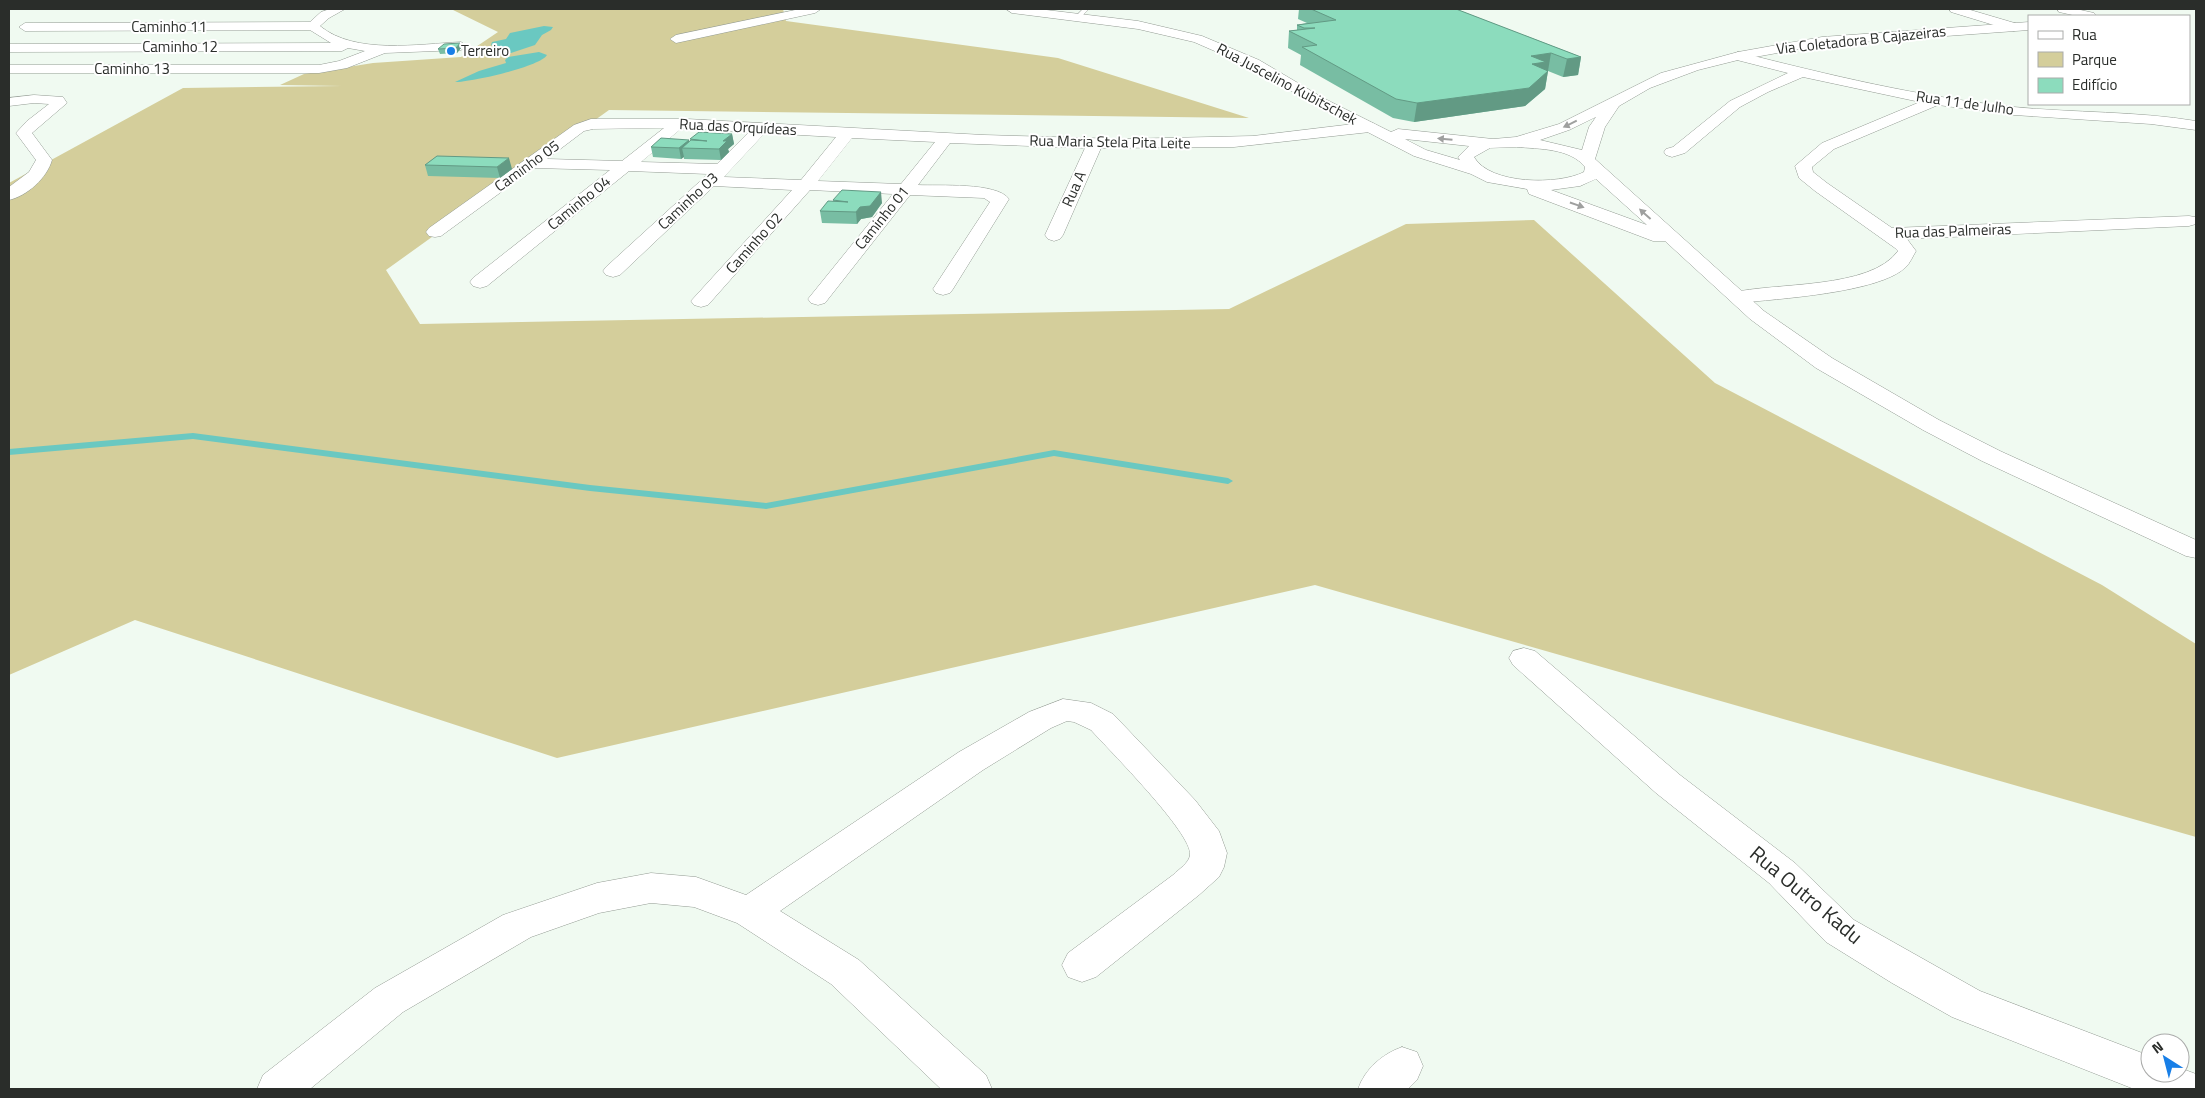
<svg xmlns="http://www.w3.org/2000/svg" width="2205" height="1098" viewBox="0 0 2205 1098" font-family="'Titillium Web',sans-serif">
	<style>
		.green { fill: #d4ce9b }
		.water { fill: #6ac8c1 }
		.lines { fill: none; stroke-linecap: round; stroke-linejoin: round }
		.stream { fill: #6ac8c1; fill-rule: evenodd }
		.lane-casing { stroke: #939b93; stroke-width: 1 }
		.street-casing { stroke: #939b93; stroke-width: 1 }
		.secondary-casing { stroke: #939b93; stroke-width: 1 }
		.lane { fill: #fff; fill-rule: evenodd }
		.street { fill: #fff; fill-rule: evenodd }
		.secondary { fill: #fff; fill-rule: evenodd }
		.wall { fill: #78bda3 }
		.shaded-wall { fill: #629a84 }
		.building { fill: #8cdcbd; stroke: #629a84 }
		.oneway { fill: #9fa09f }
		.poi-dot { fill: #187fe7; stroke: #fff; stroke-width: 2 }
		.labels { text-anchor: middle; stroke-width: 4; stroke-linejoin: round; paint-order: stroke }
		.far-street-label { font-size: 15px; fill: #2a2d2a; stroke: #fff }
		.far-poi-label { font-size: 15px; fill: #2a2d2a; stroke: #fff; text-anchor: start }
		.near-street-label { font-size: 21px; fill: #2a2d2a; stroke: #fff }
	</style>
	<rect width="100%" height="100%" fill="#f0faf1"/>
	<path class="green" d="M451,9H783L786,21L1058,58L1249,118L609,110L386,270L420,324L1229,309L1406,224L1534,220L1715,383L2102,585L2196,644V837L1315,585L557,758L135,620L9,675V183L183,88L342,86L280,85L304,74L373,63L461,57L498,32Z"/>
	<g class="water">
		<path d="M544,26L553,27L551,30L542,35L535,45L511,53H489L487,51L494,47L491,45L492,42L506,39L510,33Z"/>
		<path d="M539,52L547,55C540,67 470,82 455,82L479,71L506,63L505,60L508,57Z"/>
	</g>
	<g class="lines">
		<path class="stream" d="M193,433L590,485L766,503L1054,450L1228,478L1233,481L1228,484L1054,456L766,509L590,491L193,439L9,455V449Z"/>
		<defs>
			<path id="lane" d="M1083,9H1089L1080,18H1076V16Z"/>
			<g id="street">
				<path d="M330,9H345L329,18L320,26C355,55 419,44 461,42L467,46L461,50L385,53L347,68L319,73H9V65H319L339,61L365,51L348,48L342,51L9,52V44L331,43L310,30L25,31L19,27L25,23L310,22L321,12Z"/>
				<path d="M800,9H821L815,13L676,43L670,39L676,35Z"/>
				<path d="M1949,9H1967L2018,24L2020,27L2014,31L2010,30L1951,12Z"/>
				<path d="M2057,9H2076L2094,13L2096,16H2077L2059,12Z"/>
				<path d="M1738,52C1829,75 1920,97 2014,107C2075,113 2136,111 2196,121V130L2151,124L2014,115L1938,105L1834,149L1812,167L1813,172L1827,183L1892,228L2189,216L2195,217L2196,224L2189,226L1907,239L1916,251C1913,256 1910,263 1906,267C1880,293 1776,299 1738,303L1731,301L1728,297L1731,293C1774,282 1870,290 1898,251L1895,248L1815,191L1799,178L1795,166L1822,143L1920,102L1803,77L1768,92L1740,107L1685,153L1672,157L1666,155L1664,152L1666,149L1673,147L1730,101L1788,73L1733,59L1731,56Z"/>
				<path d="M34,95L63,97L67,103L32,133L52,160C47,178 27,196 9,200V187L29,172L36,160L16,133L27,121L49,104L34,103L9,106V98Z"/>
				<path d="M591,119H687L984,135L1122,139L1253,136L1370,122L1375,124L1378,127L1375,130L1370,132L1234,147L1101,148L1063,235L1060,239L1054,241L1048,239L1045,235L1085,148L950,143L918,185C938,186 997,182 1009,199L953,289L950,293L943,295L936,293L933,289L990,202L984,198L910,195L825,303L818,305L811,303L808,299L893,194L810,190L708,305L701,307L694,305L691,301L792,190L714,186L620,275L613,277L606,275L603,271L606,267L708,174L629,171L487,286L480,288L473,286L470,282L473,278L610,170L534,168L441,236L435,237L429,236L426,232L429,228L574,125ZM664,128L622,161L547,159L584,131L593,129ZM682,128L749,132L717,164L641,162ZM765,133L836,137L801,180L724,177ZM852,138L935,142L901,184L818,181Z"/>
				<path d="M1524,648L1535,651L1680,775L1795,863L1854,920L1980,991L2150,1056V1073H2180V1068L2196,1074V1089H2134L1952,1017L1892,983L1826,942L1769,883L1656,793L1513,665L1509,658L1513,651Z"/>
				<path d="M1063,699L1091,703L1113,714L1195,800L1219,831L1227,853L1224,867L1219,877L1199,895L1096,977L1082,982L1068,977L1062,965L1068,953L1173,875C1179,869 1189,863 1190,855C1193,834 1108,749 1091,730L1074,722L1067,721L1051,728L983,770L780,911L859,960L986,1075L992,1089H941L831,984L737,923L694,907L651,903L599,913L531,937L403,1012L310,1089H257L263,1075L375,988L503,915L597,883L651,873L696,877L746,895L959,752L1029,712Z"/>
				<path d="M1402,1047L1417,1052L1423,1066L1417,1080L1408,1089H1358C1365,1069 1382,1054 1402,1047Z"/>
			</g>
			<path id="secondary" d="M1006,9H1038L1138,21L1202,36L1259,60L1325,99L1391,132L1398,129L1493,139L1516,137L1559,124L1661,73L1738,52L1822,37L2029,22V30L1822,45L1738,60L1698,70L1650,88L1619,106L1605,127L1595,159L1764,311L1832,358L1939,420L2000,451L2196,540V558L2186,556L1982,461L1923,430L1816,368L1750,319L1665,241H1653L1529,194L1527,189L1487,182L1471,174L1414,156L1315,105L1249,66L1194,42L1138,29L1012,13ZM1596,117L1589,127L1582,150L1540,140L1569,130ZM1405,139L1469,146L1458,157L1460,160L1426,150ZM1517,147C1539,149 1570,148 1585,167L1584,172C1559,185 1490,185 1474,157L1490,148ZM1596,179L1647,225L1551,190L1580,186Z"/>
		</defs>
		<use href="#lane" class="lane-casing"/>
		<use href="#street" class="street-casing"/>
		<use href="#secondary" class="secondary-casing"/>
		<use href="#lane" class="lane"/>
		<use href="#street" class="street"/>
		<use href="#secondary" class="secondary"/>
	</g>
	<g class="wall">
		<path d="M1299,9H1456L1581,57L1578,75L1563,77L1548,71L1545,89L1525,106L1414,122L1393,118L1300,65L1301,55L1288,48L1289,31L1297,30V25L1307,23L1298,19Z"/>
		<path d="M461,48L457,53L440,54L438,49Z"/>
		<path d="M732,134L734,144L728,149L729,152L721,160L684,159V157L681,159L653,157L651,147L689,140V142L691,140L690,139Z"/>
		<path d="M437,156L512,169L500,178L428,176L425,165Z"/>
		<path d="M833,200L882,203L872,217L861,219L857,224L822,223L820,211L833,201Z"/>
	</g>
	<g class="shaded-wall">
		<path d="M460,43L461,48L457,53L456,48Z"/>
		<path d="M1551,53L1545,89L1525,106L1414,122L1417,103L1531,56Z"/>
		<path d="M1581,57L1578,75L1563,77L1567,59Z"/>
		<path d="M732,134L734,144L728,149L729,152L721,160L719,149L723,141Z"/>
		<path d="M689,140L691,148H682L684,157L681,159L679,148Z"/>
		<path d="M509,158L512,169L500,178L497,167Z"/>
		<path d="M881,192L882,203L872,217L861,219L857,224L856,212L860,207Z"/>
	</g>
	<g class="building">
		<path d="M1311,9H1456L1581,57L1567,59L1551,53L1531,56L1546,62L1532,64L1548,71L1529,88L1417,103L1396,99L1302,47L1317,45L1289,31L1315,28H1304L1297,25L1336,20Z"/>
		<path d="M460,43L456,48L438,49L444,44Z"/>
		<path d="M699,132L732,134L723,141H727L719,149L682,148L691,140L707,141L690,139Z"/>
		<path d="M661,138L689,140L679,148L651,147Z"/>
		<path d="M437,156L509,158L497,167L425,165Z"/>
		<path d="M842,190L881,192L870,206L860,207L856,212L820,211L828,201L848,202L833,200Z"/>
	</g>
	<defs><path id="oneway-solid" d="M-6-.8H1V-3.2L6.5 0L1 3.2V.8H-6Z" transform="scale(1.25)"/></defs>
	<g class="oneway">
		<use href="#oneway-solid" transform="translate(1570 124) rotate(154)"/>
		<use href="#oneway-solid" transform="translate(1445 139) rotate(-175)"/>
		<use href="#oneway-solid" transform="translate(1577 205) rotate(19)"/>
		<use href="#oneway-solid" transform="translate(1645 214) rotate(-138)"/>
	</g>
	<circle class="poi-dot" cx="451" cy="51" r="5"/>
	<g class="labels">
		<g class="far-street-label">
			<text x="169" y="32">Caminho 11</text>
			<text transform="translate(1861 40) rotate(-6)" y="5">Via Coletadora B Cajazeiras</text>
			<text x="180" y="52">Caminho 12</text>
			<text x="132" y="74">Caminho 13</text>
			<text transform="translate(1287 84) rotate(28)" y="5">Rua Juscelino Kubitschek</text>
			<text transform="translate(1965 103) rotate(8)" y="5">Rua 11 de Julho</text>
			<text transform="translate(738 127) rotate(3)" y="5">Rua das Orquídeas</text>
			<text transform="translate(1110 142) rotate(1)" y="5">Rua Maria Stela Pita Leite</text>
			<text transform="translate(527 166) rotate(-36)" y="5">Caminho 05</text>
			<text transform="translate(1074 189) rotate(-66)" y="5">Rua A</text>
			<text transform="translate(688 201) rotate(-43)" y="5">Caminho 03</text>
			<text transform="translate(579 203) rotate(-39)" y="5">Caminho 04</text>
			<text transform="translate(882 218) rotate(-51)" y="5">Caminho 01</text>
			<text transform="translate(1953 231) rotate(-2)" y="5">Rua das Palmeiras</text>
			<text transform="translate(754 243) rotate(-48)" y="5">Caminho 02</text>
		</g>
		<g class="far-poi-label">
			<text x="461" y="56">Terreiro</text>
		</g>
		<g class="near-street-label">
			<text transform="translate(1806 895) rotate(40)" y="7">Rua Outro Kadu</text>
		</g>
	</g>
	<rect width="2205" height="1098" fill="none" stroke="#2a2d2a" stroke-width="20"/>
	<rect x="2028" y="15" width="162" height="90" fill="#ffffff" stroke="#aaabaa"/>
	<rect x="2038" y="31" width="25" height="8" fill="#ffffff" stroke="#aaabaa"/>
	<text x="2072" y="40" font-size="15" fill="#2a2d2a">Rua</text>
	<rect x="2038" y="52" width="25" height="15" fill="#d4ce9b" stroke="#aaabaa"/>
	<text x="2072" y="65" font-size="15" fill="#2a2d2a">Parque</text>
	<rect x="2038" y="78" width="25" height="15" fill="#8cdcbd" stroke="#aaabaa"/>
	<text x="2072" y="90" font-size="15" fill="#2a2d2a">Edifício</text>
	<g transform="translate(2165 1058) rotate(324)"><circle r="24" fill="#ffffff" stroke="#aaabaa"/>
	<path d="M0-4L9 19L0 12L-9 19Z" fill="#187fe7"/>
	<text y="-8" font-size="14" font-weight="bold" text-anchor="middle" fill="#2a2d2a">N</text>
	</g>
</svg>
